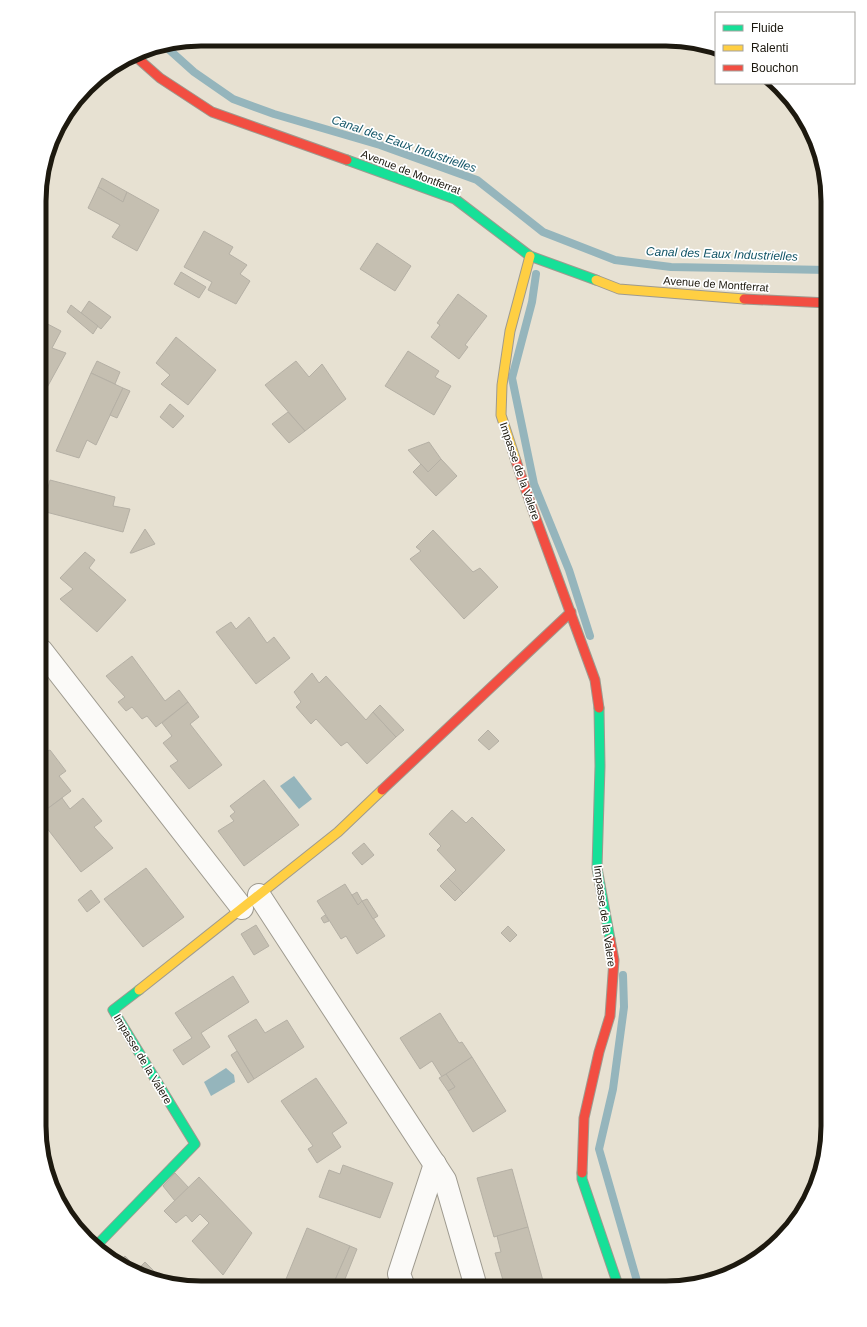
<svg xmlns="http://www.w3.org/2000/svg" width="867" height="1327" viewBox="0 0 867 1327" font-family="Arial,sans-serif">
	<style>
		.water { fill: #95b5bc }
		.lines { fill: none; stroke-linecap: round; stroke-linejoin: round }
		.stream { stroke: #95b5bc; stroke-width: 8 }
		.building { fill: #c5bfb1; stroke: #b5b0a5 }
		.street-casing { stroke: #9e9a8f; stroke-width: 24 }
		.fast-casing { stroke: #9e9a8f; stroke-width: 11 }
		.slow-casing { stroke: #9e9a8f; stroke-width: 11 }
		.jam-casing { stroke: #9e9a8f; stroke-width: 11 }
		.street { stroke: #fbfaf8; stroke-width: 22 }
		.fast { stroke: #16e098; stroke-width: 9 }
		.slow { stroke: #ffcf43; stroke-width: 9 }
		.jam { stroke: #f24e42; stroke-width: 9 }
		.labels { text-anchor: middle; stroke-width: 3.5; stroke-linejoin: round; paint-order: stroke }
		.street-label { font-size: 11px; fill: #1d190f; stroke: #fff }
		.water-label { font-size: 12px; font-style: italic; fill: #115466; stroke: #fff }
		.rim { fill: none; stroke: #1d190f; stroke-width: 5 }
	</style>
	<rect width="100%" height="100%" fill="#e7e1d2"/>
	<g class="water">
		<path d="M294,776L312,799L299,809L280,786Z"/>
		<path d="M226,1068L234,1075L235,1082L211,1096L204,1082Z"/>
	</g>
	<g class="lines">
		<g class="stream">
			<path d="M165,46L194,72L233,99L274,114L380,145L477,180L543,232L615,260L671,267L828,270"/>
			<path d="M536,274L532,302L512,378L534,484L569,570L590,636"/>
			<path d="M623,975L624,1007L613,1089L599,1149L639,1288"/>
		</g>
	</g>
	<g class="building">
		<path d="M102,178L127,192L123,202L98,187Z"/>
		<path d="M98,187L123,202L127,192L159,210L137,251L112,237L120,225L88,208Z"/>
		<path d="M204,231L233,247L229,254L247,265L240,274L250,281L236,304L208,290L212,282L184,267Z"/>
		<path d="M377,243L411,266L395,291L360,269Z"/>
		<path d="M181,272L206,287L199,298L174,284Z"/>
		<path d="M458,294L487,316L465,345L468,347L459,359L431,337L440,325L437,323Z"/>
		<path d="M89,301L111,317L101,329L81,313Z"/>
		<path d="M71,305L98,326L93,334L67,312Z"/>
		<path d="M40,320L61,331L52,348L66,353L44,393L40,390Z"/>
		<path d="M176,337L216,370L188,405L161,384L170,375L156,363Z"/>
		<path d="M408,351L439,371L435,377L451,386L434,415L385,386Z"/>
		<path d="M97,361L120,372L115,384L91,373Z"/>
		<path d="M296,361L309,377L322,364L346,399L305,431L265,385Z"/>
		<path d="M91,373L123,388L96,445L87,440L79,458L56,451Z"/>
		<path d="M123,388L130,391L117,418L110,415Z"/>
		<path d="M170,404L184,416L173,428L160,417Z"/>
		<path d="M288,412L305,431L289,443L272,424Z"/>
		<path d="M429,442L441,459L428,472L408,450Z"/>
		<path d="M441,459L457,476L436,496L413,472L421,464L428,472Z"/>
		<path d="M50,480L115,497L113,506L130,509L123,532L42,511Z"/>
		<path d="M145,529L155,544L132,553H130Z"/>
		<path d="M433,530L473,572L480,568L498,587L464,619L410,559L421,551L416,547Z"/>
		<path d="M85,552L95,560L89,568L126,600L97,632L60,599L73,589L60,578Z"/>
		<path d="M249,617L267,643L274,637L290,658L256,684L216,632L231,622L236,629Z"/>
		<path d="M132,656L165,701L179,690L188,702L156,727L147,716L142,719L132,707L126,711L118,702L125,697L106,676Z"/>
		<path d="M312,673L319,683L326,676L366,720L373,712L396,737L367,764L347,742L341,746L316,719L311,724L296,707L301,702L294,692Z"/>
		<path d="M188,702L199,717L190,724L222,765L189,789L170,766L178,761L163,743L172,736L162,723Z"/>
		<path d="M380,705L404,730L396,737L373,712Z"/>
		<path d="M488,730L499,741L489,750L478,740Z"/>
		<path d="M40,745L45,752L50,750L66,771L59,776L71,791L43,812L39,808Z"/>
		<path d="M264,780L299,825L244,866L218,831L234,821L230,816L235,812L230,806Z"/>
		<path d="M62,798L70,809L83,798L102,821L94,827L113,848L81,872L39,818V815Z"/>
		<path d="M452,810L466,823L472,817L505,850L463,893L448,878L456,870L437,850L441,846L429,834Z"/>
		<path d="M364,843L374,855L362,865L352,853Z"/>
		<path d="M146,868L184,917L143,947L104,899Z"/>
		<path d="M448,878L463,893L455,901L440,886Z"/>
		<path d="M345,884L358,905L362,901L385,936L357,954L346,936L341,939L317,901Z"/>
		<path d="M91,890L100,902L87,912L78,900Z"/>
		<path d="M357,892L362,901L358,905L352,895Z"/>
		<path d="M367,899L378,916L373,919L362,901Z"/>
		<path d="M325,915L329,921L324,923L321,918Z"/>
		<path d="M256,925L269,946L254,955L241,934Z"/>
		<path d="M508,926L517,935L510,942L501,933Z"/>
		<path d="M233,976L249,1002L201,1033L210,1047L183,1065L173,1050L192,1038L175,1013Z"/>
		<path d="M440,1013L459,1043L462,1042L472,1057L442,1077L432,1061L420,1069L400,1038Z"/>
		<path d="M256,1019L265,1033L287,1020L304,1047L254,1079L228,1036Z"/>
		<path d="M237,1051L254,1079L248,1083L231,1055Z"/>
		<path d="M472,1057L506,1111L473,1132L448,1091L455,1087L446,1074Z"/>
		<path d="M446,1074L455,1087L448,1091L439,1078Z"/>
		<path d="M316,1078L347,1123L332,1133L341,1147L317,1163L308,1149L313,1146L281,1101Z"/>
		<path d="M343,1165L393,1183L380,1218L319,1197L329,1170L340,1174Z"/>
		<path d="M512,1169L528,1227L494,1237L477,1178Z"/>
		<path d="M175,1173L189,1188L175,1201L163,1186Z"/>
		<path d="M199,1177L252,1233L223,1275L192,1241L209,1223L200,1214L192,1222L186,1215L176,1223L164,1211Z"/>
		<path d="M528,1227L545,1288L505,1287L495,1253L501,1252L497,1236Z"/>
		<path d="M307,1228L350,1246L332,1287H285L284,1284Z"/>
		<path d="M350,1246L357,1249L343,1284L341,1287H332Z"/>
		<path d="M125,1256L138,1269L146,1278L139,1276L117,1263Z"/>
		<path d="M145,1262L163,1280L162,1282L146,1278L138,1269Z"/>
	</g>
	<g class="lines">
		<defs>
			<g id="street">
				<path d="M42,651L242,908"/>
				<path d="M259,895L445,1180L476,1287"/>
				<path d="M404,1287L399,1274L435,1164"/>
			</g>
			<g id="fast">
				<path d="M347,160L455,199L530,256L596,280"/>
				<path d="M599,708L600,766L597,868L610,939"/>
				<path d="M582,1173V1179L619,1288"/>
				<path d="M95,1247L195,1144L113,1010L139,990"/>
			</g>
			<g id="slow">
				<path d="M596,280L619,289L744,299"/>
				<path d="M516,461L501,415L502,385L510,331L530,256"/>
				<path d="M139,990L338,832L382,790"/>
			</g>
			<g id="jam">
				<path d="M134,55L160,78L212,112L347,160"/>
				<path d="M744,299L828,303"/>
				<path d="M516,461L531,505L595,680L599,708"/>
				<path d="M382,790L571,612"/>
				<path d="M582,1173L584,1118L599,1052L610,1016L614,960L610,939"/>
			</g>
		</defs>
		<use href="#street" class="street-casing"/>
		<use href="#fast" class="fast-casing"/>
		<use href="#slow" class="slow-casing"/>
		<use href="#jam" class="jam-casing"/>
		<use href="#street" class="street"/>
		<use href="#fast" class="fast"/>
		<use href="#slow" class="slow"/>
		<use href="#jam" class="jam"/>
	</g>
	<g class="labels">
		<g class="street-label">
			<text transform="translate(411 172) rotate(21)" y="4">Avenue de Montferrat</text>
			<text transform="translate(716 284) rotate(4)" y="4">Avenue de Montferrat</text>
			<text transform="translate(520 471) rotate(71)" y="4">Impasse de la Valere</text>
			<text transform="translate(605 916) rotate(82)" y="4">Impasse de la Valere</text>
			<text transform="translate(143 1059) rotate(59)" y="4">Impasse de la Valere</text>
		</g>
		<g class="water-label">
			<text transform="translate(404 144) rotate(19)" y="4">Canal des Eaux Industrielles</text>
			<text transform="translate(722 254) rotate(2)" y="4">Canal des Eaux Industrielles</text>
		</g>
	</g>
	<path d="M0 0H867V1327H0ZM201 46H666A155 155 0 0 1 821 201V1126A155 155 0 0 1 666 1281H201A155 155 0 0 1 46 1126V201A155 155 0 0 1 201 46Z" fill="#fff" fill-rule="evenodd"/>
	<path class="rim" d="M201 46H666A155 155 0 0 1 821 201V1126A155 155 0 0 1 666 1281H201A155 155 0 0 1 46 1126V201A155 155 0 0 1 201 46Z"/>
	<rect x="715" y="12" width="140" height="72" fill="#ffffff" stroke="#a5a39f"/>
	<rect x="723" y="25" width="20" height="6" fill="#16e098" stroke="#a5a39f"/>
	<text x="751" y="32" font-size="12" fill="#1d190f">Fluide</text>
	<rect x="723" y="45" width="20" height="6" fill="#ffcf43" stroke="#a5a39f"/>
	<text x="751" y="52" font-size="12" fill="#1d190f">Ralenti</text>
	<rect x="723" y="65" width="20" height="6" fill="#f24e42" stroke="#a5a39f"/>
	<text x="751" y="72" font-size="12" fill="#1d190f">Bouchon</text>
</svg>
